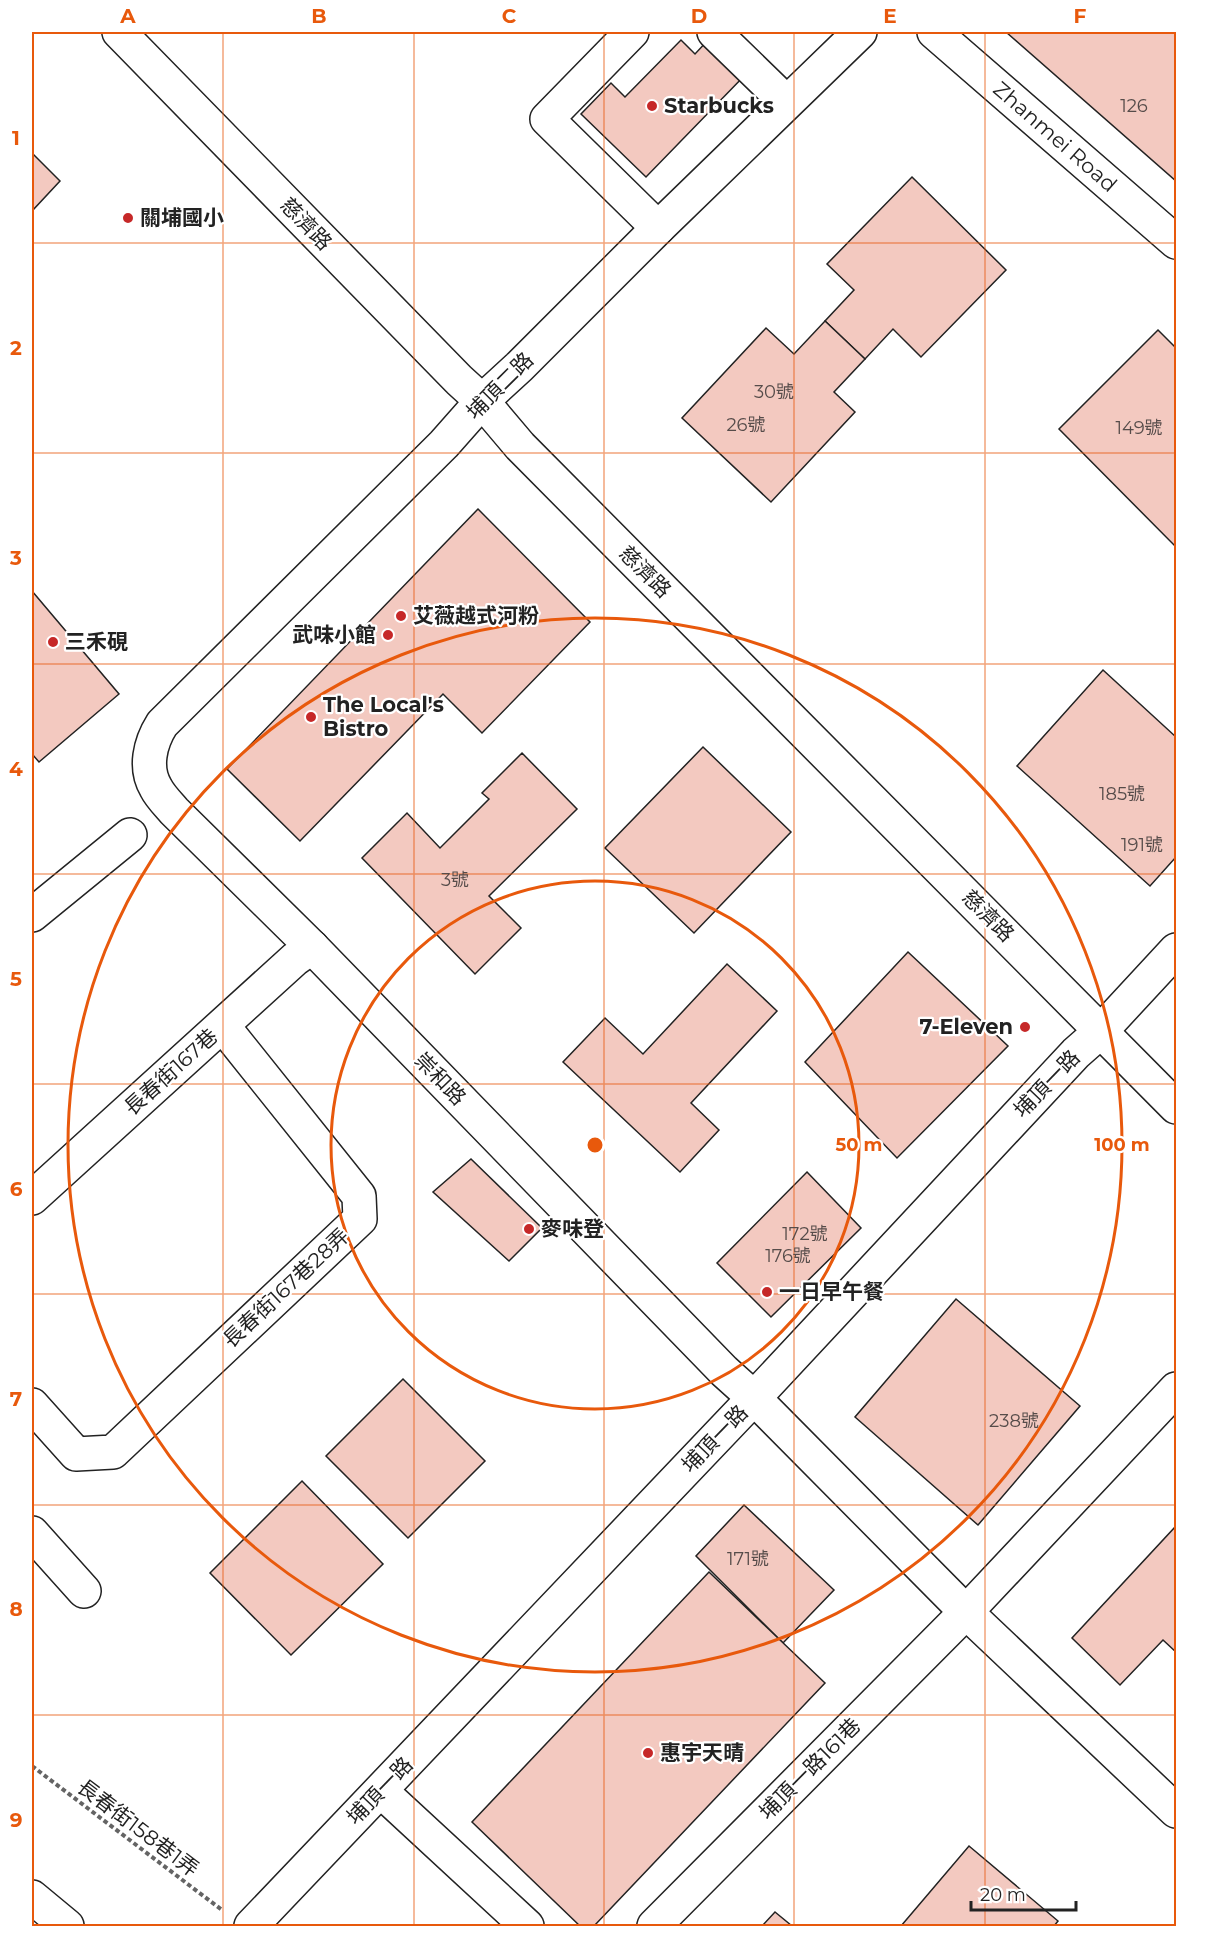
<svg xmlns="http://www.w3.org/2000/svg" width="1208" height="1958" viewBox="0 0 1208 1958" font-family="Montserrat,'Noto Sans TC',sans-serif">
	<style>
		.building { fill: #f3c9c0; stroke: #222; stroke-width: 1.5 }
		.lines { fill: none; stroke-linecap: round; stroke-linejoin: round }
		.minor-casing { stroke: #222; stroke-width: 36 }
		.path { stroke: #646464; stroke-width: 4; stroke-dasharray: 4.5 3; stroke-linecap: butt }
		.minor { stroke: #fff; stroke-width: 33 }
		.grid { fill: none; stroke: #e8590c; stroke-width: 1.5; stroke-opacity: 0.55 }
		.ring { fill: none; stroke: #e8590c; stroke-width: 3 }
		.poi-dot { fill: #c62828; stroke: #fff; stroke-width: 2 }
		.labels { text-anchor: middle; stroke-width: 4.5; stroke-linejoin: round; paint-order: stroke }
		.number-label { font-size: 18px; fill: #564c4a }
		.poi-label { font-size: 21px; font-weight: bold; fill: #222; stroke: #fff; text-anchor: start }
		.street-label { font-size: 21px; fill: #222; stroke: #fff }
		.centre { fill: #e8590c; stroke: #fff; stroke-width: 3 }
		.ring-label { font-size: 18px; text-anchor: middle; font-weight: bold; fill: #e8590c; stroke: #fff; stroke-width: 4.5; stroke-linejoin: round; paint-order: stroke }
		.neatline { fill: none; stroke: #e8590c; stroke-width: 2 }
		.grid-label { font-size: 20px; text-anchor: middle; font-weight: bold; fill: #e8590c }
	</style>
	<rect width="100%" height="100%" fill="#fff"/>
	<g class="building">
		<path d="M1006,32H1176V181Z"/>
		<path d="M709,39L746,74L646,177L581,114L611,83L625,97L681,40L695,54Z"/>
		<path d="M32,153L60,181L32,211Z"/>
		<path d="M912,177L1006,270L921,357L893,329L865,359L825,321L854,290L827,264Z"/>
		<path d="M825,321L865,359L834,392L855,412L771,502L682,418L766,328L794,354Z"/>
		<path d="M1158,330L1176,348V547L1059,429Z"/>
		<path d="M478,509L590,622L482,733L443,694L300,841L227,769Z"/>
		<path d="M32,591L119,694L39,762L32,754Z"/>
		<path d="M1103,670L1176,737V857L1150,886L1017,766Z"/>
		<path d="M703,747L791,832L694,933L605,848Z"/>
		<path d="M522,753L577,809L489,896L521,928L475,974L362,858L407,813L440,848L489,799L482,793Z"/>
		<path d="M908,952L1008,1046L897,1158L805,1062Z"/>
		<path d="M727,964L777,1011L691,1103L719,1130L680,1172L563,1062L605,1018L643,1054Z"/>
		<path d="M471,1159L542,1228L509,1261L433,1192Z"/>
		<path d="M807,1172L861,1228L771,1317L717,1263Z"/>
		<path d="M956,1299L1080,1406L978,1525L855,1417Z"/>
		<path d="M403,1379L485,1461L408,1538L326,1456Z"/>
		<path d="M302,1481L383,1564L291,1655L210,1573Z"/>
		<path d="M744,1505L834,1590L783,1643L696,1556Z"/>
		<path d="M1176,1526V1652L1163,1640L1120,1685L1072,1638Z"/>
		<path d="M709,1572L825,1683L594,1926H580L472,1822Z"/>
		<path d="M969,1846L1058,1921L1054,1926H901Z"/>
		<path d="M775,1912L792,1926H762Z"/>
	</g>
	<g class="lines">
		<defs>
			<g id="minor">
				<path d="M119,32L459,380L482,401L520,446L1176,1107"/>
				<path d="M632,32L547,119L658,228"/>
				<path d="M714,32L786,102"/>
				<path d="M860,32L658,228L519,367L482,401L444,444L162,724C150,743 144,768 156,788C160,796 168,804 174,811L312,947L724,1371L754,1398L966,1612L1176,1811"/>
				<path d="M934,32L1176,242"/>
				<path d="M32,915L130,835"/>
				<path d="M32,1198L295,959L312,947"/>
				<path d="M32,1405L76,1454L113,1452L360,1219L359,1196L223,1026"/>
				<path d="M32,1533L84,1591"/>
				<path d="M381,1791L527,1926"/>
				<path d="M32,1897L67,1926"/>
				<path d="M251,1926L754,1398L1076,1053L1101,1031L1176,950"/>
				<path d="M654,1926L966,1612L1176,1389"/>
			</g>
		</defs>
		<use href="#minor" class="minor-casing"/>
		<path class="path" d="M32,1766L222,1910"/>
		<use href="#minor" class="minor"/>
	</g>
	<path class="grid" d="M223,32V1926M414,32V1926M604,32V1926M794,32V1926M985,32V1926M32,243H1176M32,453H1176M32,664H1176M32,874H1176M32,1084H1176M32,1294H1176M32,1505H1176M32,1715H1176"/>
	<g class="ring">
		<circle cx="595" cy="1145" r="264"/>
		<circle cx="595" cy="1145" r="527"/>
	</g>
	<g class="poi-dot">
		<circle cx="652" cy="106" r="6"/>
		<circle cx="128" cy="218" r="6"/>
		<circle cx="401" cy="616" r="6"/>
		<circle cx="388" cy="635" r="6"/>
		<circle cx="53" cy="642" r="6"/>
		<circle cx="311" cy="717" r="6"/>
		<circle cx="1025" cy="1027" r="6"/>
		<circle cx="529" cy="1229" r="6"/>
		<circle cx="767" cy="1292" r="6"/>
		<circle cx="648" cy="1753" r="6"/>
	</g>
	<g class="labels">
		<g class="number-label">
			<text x="1134" y="112">126</text>
			<text x="774" y="398">30號</text>
			<text x="746" y="431">26號</text>
			<text x="1139" y="434">149號</text>
			<text x="1122" y="800">185號</text>
			<text x="1142" y="851">191號</text>
			<text x="455" y="886">3號</text>
			<text x="805" y="1240">172號</text>
			<text x="788" y="1262">176號</text>
			<text x="1014" y="1427">238號</text>
			<text x="748" y="1565">171號</text>
		</g>
		<g class="poi-label">
			<text x="664" y="113">Starbucks</text>
			<text x="140" y="225">關埔國小</text>
			<text x="413" y="623">艾薇越式河粉</text>
			<text x="376" y="642" text-anchor="end">武味小館</text>
			<text x="65" y="649">三禾硯</text>
			<text x="323" y="712">The Local's<tspan x="323" dy="24">Bistro</tspan></text>
			<text x="1013" y="1034" text-anchor="end">7-Eleven</text>
			<text x="541" y="1236">麥味登</text>
			<text x="779" y="1299">一日早午餐</text>
			<text x="660" y="1760">惠宇天晴</text>
		</g>
		<g class="street-label">
			<text transform="translate(1055 137) rotate(41)" y="7">Zhanmei Road</text>
			<text transform="translate(306 224) rotate(46)" y="7">慈濟路</text>
			<text transform="translate(500 386) rotate(-45)" y="7">埔頂二路</text>
			<text transform="translate(645 572) rotate(45)" y="7">慈濟路</text>
			<text transform="translate(988 916) rotate(45)" y="7">慈濟路</text>
			<text transform="translate(171 1072) rotate(-42)" y="7">長春街167巷</text>
			<text transform="translate(440 1079) rotate(46)" y="7">崇和路</text>
			<text transform="translate(1047 1084) rotate(-46)" y="7">埔頂一路</text>
			<text transform="translate(286 1288) rotate(-43)" y="7">長春街167巷28弄</text>
			<text transform="translate(715 1439) rotate(-46)" y="7">埔頂一路</text>
			<text transform="translate(810 1769) rotate(-45)" y="7">埔頂一路161巷</text>
			<text transform="translate(380 1791) rotate(-46)" y="7">埔頂一路</text>
			<text transform="translate(138 1828) rotate(37)" y="7">長春街158巷1弄</text>
		</g>
	</g>
	<circle cx="595" cy="1145" r="9" class="centre"/>
	<g class="ring-label">
		<text x="859" y="1151">50 m</text>
		<text x="1122" y="1151">100 m</text>
	</g>
	<rect width="1208" height="1958" fill="none" stroke="#ffffff" stroke-width="66"/>
	<path d="M971 1901v9h105v-9" fill="none" stroke="#222222" stroke-width="3"/>
	<text x="980" y="1901" font-size="18" fill="#222222" stroke="#ffffff" stroke-width="4.5" paint-order="stroke">20 m</text>
	<rect x="33" y="33" width="1142" height="1892" class="neatline"/>
	<g class="grid-label">
		<text x="128" y="23">A</text>
		<text x="319" y="23">B</text>
		<text x="509" y="23">C</text>
		<text x="699" y="23">D</text>
		<text x="890" y="23">E</text>
		<text x="1080" y="23">F</text>
		<text x="16" y="145">1</text>
		<text x="16" y="355">2</text>
		<text x="16" y="565">3</text>
		<text x="16" y="776">4</text>
		<text x="16" y="986">5</text>
		<text x="16" y="1196">6</text>
		<text x="16" y="1406">7</text>
		<text x="16" y="1616">8</text>
		<text x="16" y="1827">9</text>
	</g>
</svg>
